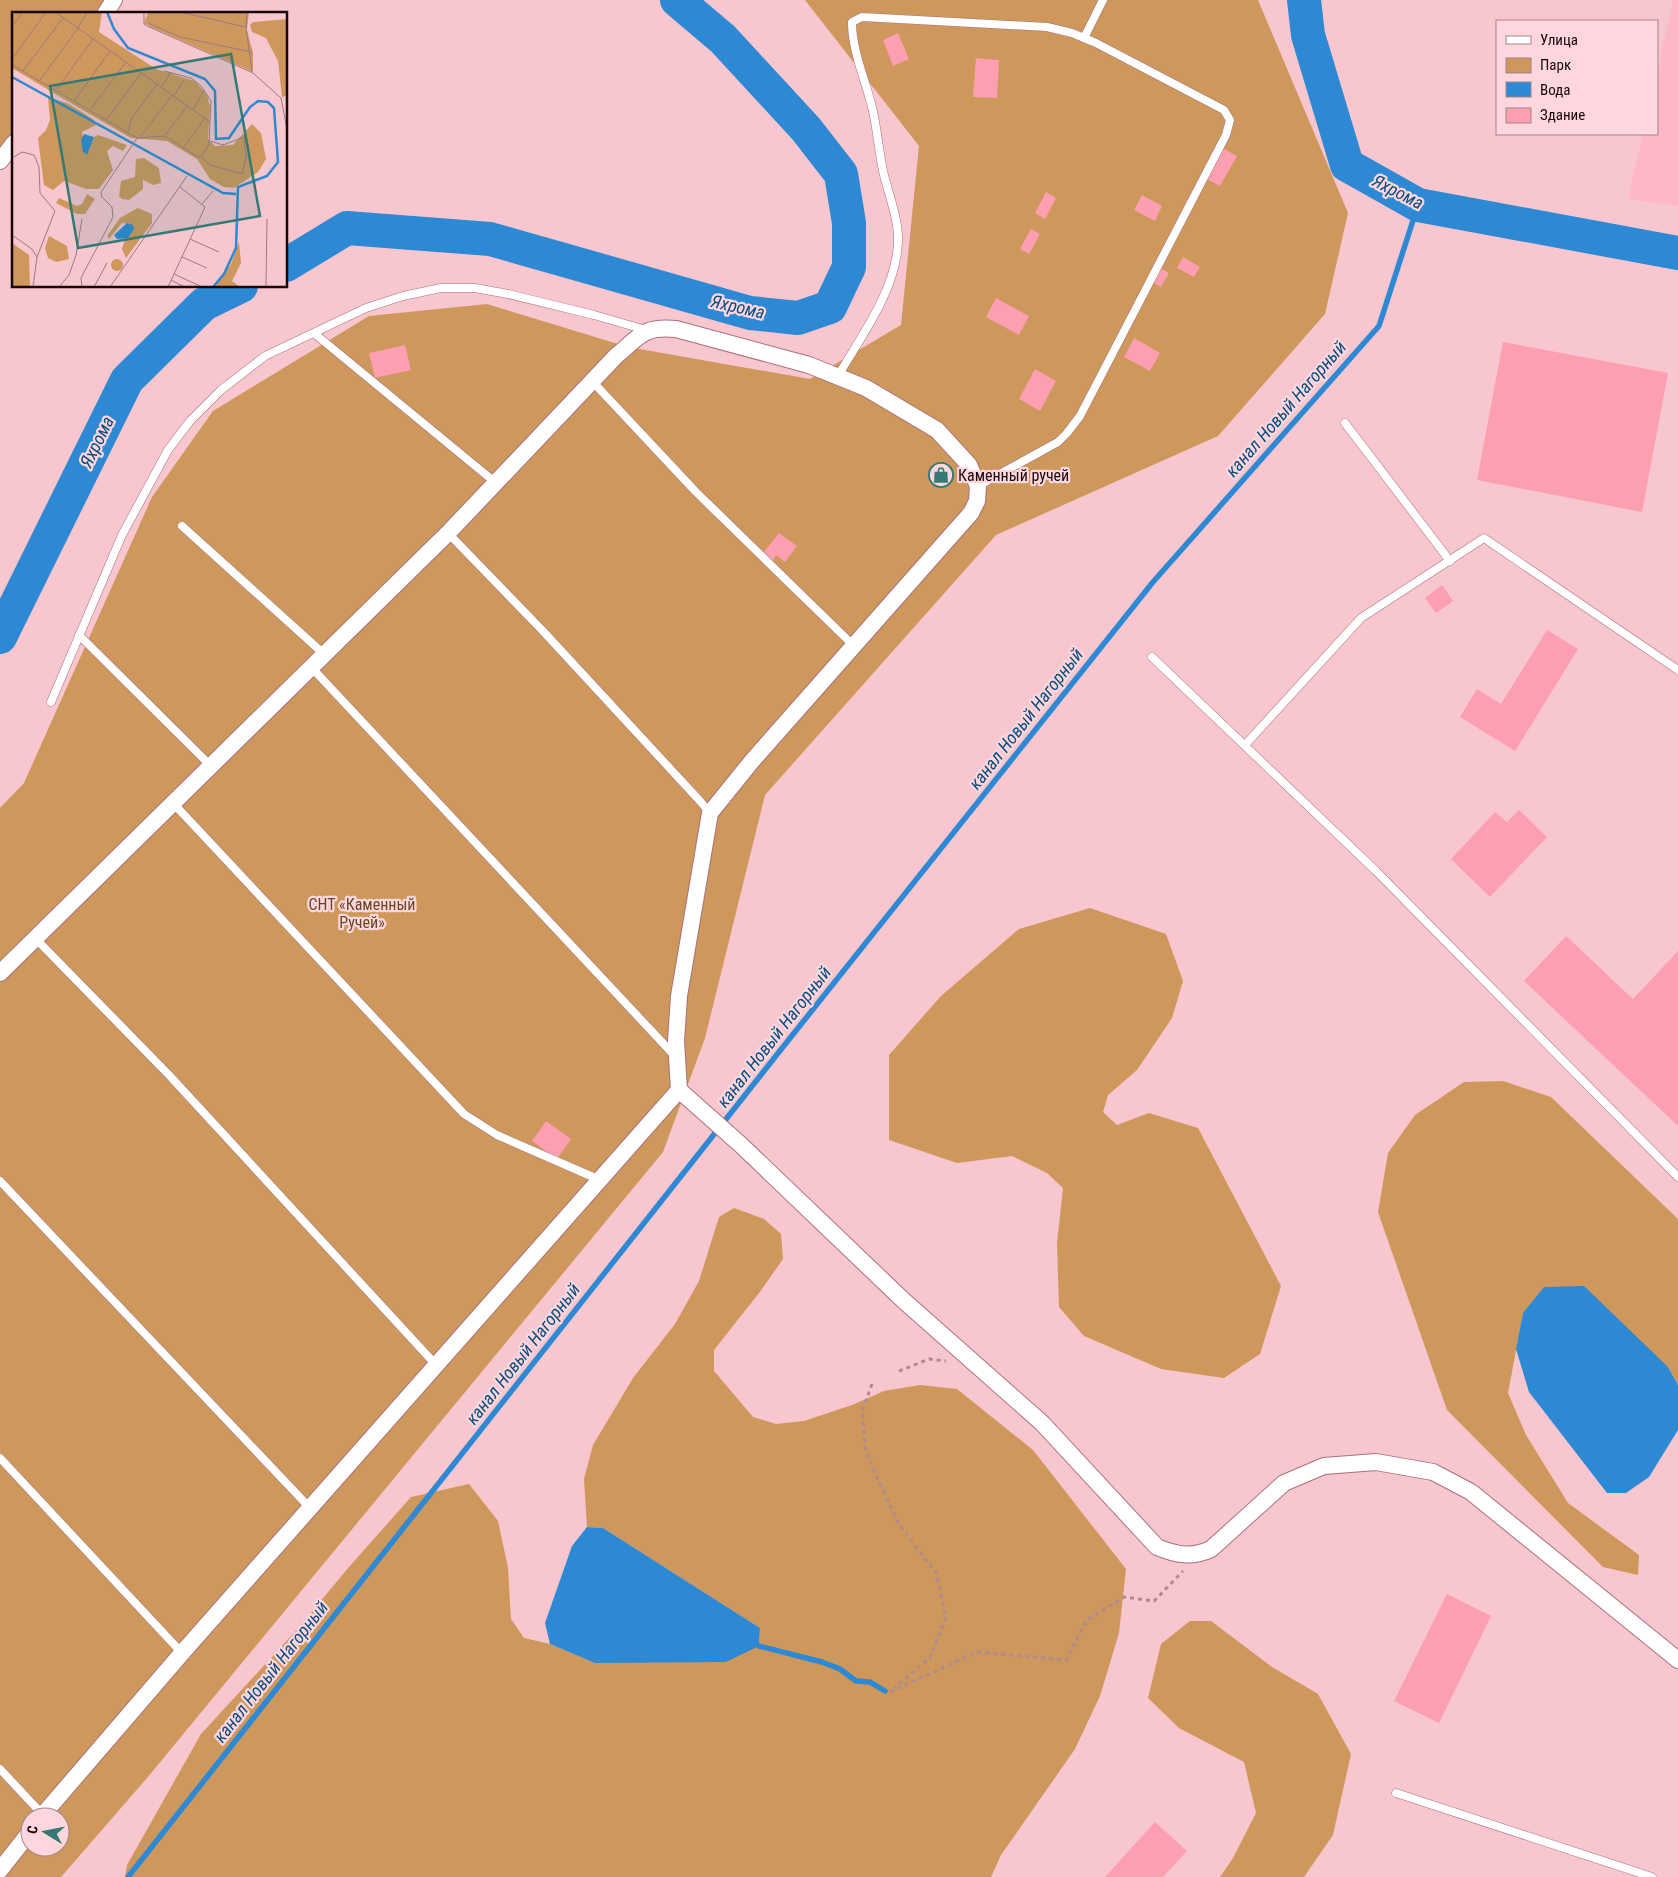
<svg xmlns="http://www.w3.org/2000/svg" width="1678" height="1877" viewBox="0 0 1678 1877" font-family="'Roboto Condensed',sans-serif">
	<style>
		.built { fill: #feb8c5 }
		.green { fill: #ce975c; fill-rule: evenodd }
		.water { fill: #2d89d3 }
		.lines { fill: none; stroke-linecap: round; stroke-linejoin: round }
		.stream { stroke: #2d89d3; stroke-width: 5.5 }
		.river { stroke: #2d89d3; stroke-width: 34 }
		.building { fill: #fc9fb1 }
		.lane-casing { stroke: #a9717b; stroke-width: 9 }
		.street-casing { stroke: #a9717b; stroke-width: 18 }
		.path { stroke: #b28990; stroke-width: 3; stroke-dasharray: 4 4; stroke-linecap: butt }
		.lane { stroke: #fff; stroke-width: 8 }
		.street { stroke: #fff; stroke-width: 16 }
		.labels { text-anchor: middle; stroke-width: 4.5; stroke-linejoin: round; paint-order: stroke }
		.poi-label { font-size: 16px; fill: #19060a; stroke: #fdd7dd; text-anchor: start }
		.park-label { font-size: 16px; fill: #674722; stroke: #fdd7dd }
		.water-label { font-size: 18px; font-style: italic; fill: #0a4d7e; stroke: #fdd7dd }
		.inset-river { fill: none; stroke: #2d89d3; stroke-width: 2.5 }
		.inset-road { fill: none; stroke: #9f7980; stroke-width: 1 }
		.view { fill: #327a73; fill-opacity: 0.15; stroke: #327a73; stroke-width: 2.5 }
		.inset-edge { fill: none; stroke: #19060a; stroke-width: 2.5 }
	</style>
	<rect width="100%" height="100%" fill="#f8c6ce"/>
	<path class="built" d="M1673,0H1678V206L1628,199L1643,134H1657V72Z"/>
	<g class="green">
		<path d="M0,0H114L105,14H14V144L0,161Z"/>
		<path d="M805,0H1258L1348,213L1325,314L1218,436L996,535L765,795L705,1038L663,1152L147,1778L61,1877H0V808L24,783L152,497L213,411L369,316L487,304L628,347L810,379L901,325L919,146ZM30,1817H60V1847H30Z"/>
		<path d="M1090,908L1166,934L1183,981L1172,1018L1137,1070L1108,1095L1103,1112L1117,1125L1149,1113L1198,1128L1281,1286L1260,1354L1224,1378L1161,1369L1084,1336L1059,1307L1057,1243L1063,1188L1047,1173L1012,1156L957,1163L889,1140V1055L941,996L1019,929Z"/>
		<path d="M1503,1081L1551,1097L1678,1219V1385L1668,1367L1523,1313L1508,1393L1526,1435L1568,1503L1639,1555L1638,1575L1603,1567L1447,1410L1378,1212L1388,1153L1415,1115L1464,1082Z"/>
		<path d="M734,1208L764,1219L781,1234L783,1259L759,1293L714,1350V1371L753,1417L776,1424L804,1421L852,1405L884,1391L920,1385L957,1389L1033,1450L1126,1569L1119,1633L1100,1696L1075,1749L1001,1855L991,1877H125L127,1865L201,1734L294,1633L349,1567L411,1497L469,1484L498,1521L508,1568L511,1619L524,1638L550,1644L595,1663L759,1646L760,1628L603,1528L587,1527L584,1479L593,1445L633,1378L675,1324L699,1281L719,1217Z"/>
		<path d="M1190,1621H1211L1272,1667L1318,1694L1351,1754L1333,1835L1304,1877H1220L1233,1858L1256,1813L1244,1762L1179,1728L1148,1698L1161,1644Z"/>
	</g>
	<g class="water">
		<path d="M1584,1286L1668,1367L1678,1385V1430L1649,1477L1626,1493H1607L1529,1392L1516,1349L1523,1313L1544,1287Z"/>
		<path d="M587,1527L603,1528L760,1628L759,1646L726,1662L595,1663L550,1644L545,1623L572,1546Z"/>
	</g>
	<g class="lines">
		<g class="stream">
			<path d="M759,1646L822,1662L840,1669L856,1681L870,1682L885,1691"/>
			<path d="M128,1877L775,1057L1153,582L1379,326L1418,205"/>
		</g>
		<g class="river">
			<path d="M1304,0L1308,35L1347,165L1418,205L1678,253"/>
			<path d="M286,265L347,228L490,239L750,313L798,318L830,307L849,267V223L841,174L806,129L723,39L677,0"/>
			<path d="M0,637L127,380L204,304L241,286"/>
		</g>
	</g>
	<g class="building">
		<path d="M898,33L909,59L893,66L883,40Z"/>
		<path d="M976,58L999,60L997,98L973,97Z"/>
		<path d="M1222,148L1237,156L1220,186L1205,178Z"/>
		<path d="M1046,192L1056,198L1045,219L1035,213Z"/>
		<path d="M1142,195L1162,206L1155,221L1134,210Z"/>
		<path d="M1031,229L1040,234L1029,254L1020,249Z"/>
		<path d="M1183,257L1200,267L1194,277L1177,268Z"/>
		<path d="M1160,268L1169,273L1161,287L1152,282Z"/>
		<path d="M996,298L1029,316L1019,335L986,317Z"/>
		<path d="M1134,338L1160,353L1150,371L1124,357Z"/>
		<path d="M1503,342L1668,373L1642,512L1477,480Z"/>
		<path d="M405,345L411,370L375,378L369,353Z"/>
		<path d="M1035,369L1056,381L1040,411L1019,399Z"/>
		<path d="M779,533L797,546L785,562L776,555L773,561L763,553Z"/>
		<path d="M1442,585L1453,601L1436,613L1425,598Z"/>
		<path d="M1547,630L1578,649L1515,751L1460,717L1477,689L1501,704Z"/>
		<path d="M1519,810L1547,837L1490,897L1451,859L1495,812L1507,822Z"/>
		<path d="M1566,936L1633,999L1678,951V1126L1524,981Z"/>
		<path d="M546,1121L571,1139L557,1159L532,1141Z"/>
		<path d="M1447,1594L1491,1616L1439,1723L1394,1701Z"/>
		<path d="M1155,1822L1187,1851L1163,1877H1105Z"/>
	</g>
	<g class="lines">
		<defs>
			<g id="lane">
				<path d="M1084,38L1103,0"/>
				<path d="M315,334L496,483"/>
				<path d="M838,376C861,336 896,291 898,242C899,219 888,193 883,171C879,151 877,130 873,111C866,81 852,52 852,22L862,17L1047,27L1072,33L1096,43L1224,110L1230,120L1226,135L1080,416L1067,433L1058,442L978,486"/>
				<path d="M592,381L696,492L854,646"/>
				<path d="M1345,423L1450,561"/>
				<path d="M182,526L325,655"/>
				<path d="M448,533L542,630L700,801L710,813"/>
				<path d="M79,635L211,766"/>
				<path d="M1152,657L1376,871L1678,1177"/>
				<path d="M312,668L674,1055"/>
				<path d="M51,702L122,535L168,450L190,421L221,390L265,356L366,308L403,296L441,288H475L508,294L594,315L646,330"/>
				<path d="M1245,745L1361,618L1484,538L1678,670"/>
				<path d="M173,803L464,1114L497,1135L600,1180"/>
				<path d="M35,938L169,1075L437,1366"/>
				<path d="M0,1181L310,1508"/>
				<path d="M0,1458L182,1653"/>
				<path d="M0,1769L43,1815"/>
				<path d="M1396,1793L1652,1877"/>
			</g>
			<g id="street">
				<path d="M105,14L114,0"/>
				<path d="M0,161L14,143"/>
				<path d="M0,973L448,533L616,356C640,336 643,326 676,329L809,365L866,388L937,430L969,465L978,486L977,501L971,513L752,761L710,813L679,996L676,1041L679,1090L741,1145L903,1300L1042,1423L1157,1547C1176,1555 1192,1558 1211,1549L1284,1483L1324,1466L1376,1462L1433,1472L1471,1492L1678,1660"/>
				<path d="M41,1817L182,1653L679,1090"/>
				<path d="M0,1870L30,1832"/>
			</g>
		</defs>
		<use href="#lane" class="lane-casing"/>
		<use href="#street" class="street-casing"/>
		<g class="path">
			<path d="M899,1371L929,1359L946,1361"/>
			<path d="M872,1384L862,1412L866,1452L878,1480L900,1526L936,1573L946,1617L930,1658L894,1688"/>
			<path d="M890,1692L977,1652L1066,1660L1087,1620L1124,1597L1154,1601L1183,1571"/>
		</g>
		<use href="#lane" class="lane"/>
		<use href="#street" class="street"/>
	</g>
	<defs>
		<symbol id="shop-ring" viewBox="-11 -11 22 22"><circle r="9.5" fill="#fdd7dd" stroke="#327a73" stroke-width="1.5"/><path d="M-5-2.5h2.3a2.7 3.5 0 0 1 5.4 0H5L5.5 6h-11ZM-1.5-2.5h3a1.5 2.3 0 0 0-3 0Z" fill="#327a73"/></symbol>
	</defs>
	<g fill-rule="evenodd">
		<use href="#shop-ring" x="927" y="461" width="28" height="28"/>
	</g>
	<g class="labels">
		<g class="poi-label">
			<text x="958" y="481">Каменный ручей</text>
		</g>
		<g class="park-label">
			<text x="362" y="910">СНТ «Каменный<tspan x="362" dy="18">Ручей»</tspan></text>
		</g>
		<g class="water-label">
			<text transform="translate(1398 192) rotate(27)" y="6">Яхрома</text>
			<text transform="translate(738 307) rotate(13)" y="6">Яхрома</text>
			<text transform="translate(1286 409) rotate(-49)" y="6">канал Новый Нагорный</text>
			<text transform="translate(97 442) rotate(-64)" y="6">Яхрома</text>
			<text transform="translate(1026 719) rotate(-52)" y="6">канал Новый Нагорный</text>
			<text transform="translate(774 1037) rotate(-52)" y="6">канал Новый Нагорный</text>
			<text transform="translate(523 1354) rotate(-52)" y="6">канал Новый Нагорный</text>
			<text transform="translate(271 1672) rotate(-52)" y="6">канал Новый Нагорный</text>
		</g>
	</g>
	<g transform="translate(12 12)">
		<rect width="275" height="275" fill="#f8c6ce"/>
		<path d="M0,0H90L87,20L144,57L183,69L195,83L198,94L196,127L203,134L221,133L240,112L249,121L254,147L246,160L222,176L212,175L198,167L185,147L155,129L119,126L50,86L0,56ZM136,0H237L235,18L241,41V60L139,15L132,11ZM275,7V84L270,85L266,49L254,26L240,20L238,13L241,10ZM36,86L55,91L81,107L84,113L70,120L73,143L82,125L86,123L115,133L111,139L101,134L95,139L101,158L87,177H74L52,169L41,178L32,173L26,126L34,118L38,108ZM132,146L147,156L149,171L141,173L131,168V177L117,188L110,187L107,184L109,169L123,165L124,147ZM75,182L83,187L73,202H65L44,191L47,186L65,194L70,192ZM126,196L140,202V211L114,246L110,237L118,212L110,211L97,227L95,224L108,206ZM37,224L55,234L57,247L44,250L36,246L33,236ZM227,230L229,251L220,269L228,275H203L219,252ZM0,231L17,243L18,275H0ZM99 253a6 6 0 1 1 12 0a6 6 0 1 1-12 0Z" fill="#ce975c"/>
		<path d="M72,122L82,125L75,143L71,140L69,128ZM115,211L121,213L122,217L116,226L105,227L102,223Z" fill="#2d89d3"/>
		<path class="inset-river" d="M95,0L102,17L116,36L193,67L203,79L204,127L217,126L238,95L246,89L256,90L262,96L266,150L255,164L226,175L224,236L212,262L201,275M0,65L211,181L224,182"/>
		<path class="inset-road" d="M132,0V12L135,14L241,61L269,86L275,117M168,0L234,15M235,0L234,15L240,60M136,11L168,25L240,40M0,14L11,0M0,47L34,0M0,53L125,126L153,124L186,145L191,143L197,132L198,110L66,16L75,0M11,59L51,6M152,59L179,66L189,74L199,89L198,110M28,68L66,16L43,0M149,75L159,60M45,77L81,27M162,84L172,68M63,88L98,39M79,97L114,50M181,98L192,78M95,107L129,61M116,119L120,106L145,72M129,124L160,83M153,124L175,94M172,135L193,106M189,145L198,153L230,162L234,146L232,125L211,133L198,129M0,146L10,140L22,143L27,155L28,181L43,199L25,245M190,192L201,179M0,223L20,237L25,245L21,275M178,227L207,240M170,245L195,256M162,262L190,275M159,268L173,275M47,275L57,263L64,243L70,207M70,275L69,266L101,205L100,195L90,185L89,180L125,126M82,275L95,251M98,275L175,164M156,275L193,195L168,175M254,275L255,207"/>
		<path class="view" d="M219,42L248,204L66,236L38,74Z"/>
		<rect width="275" height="275" class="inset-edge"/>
	</g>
	<rect x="1496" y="20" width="162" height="115" fill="#fdd7dd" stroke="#a28389"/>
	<rect x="1506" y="36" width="25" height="8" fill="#ffffff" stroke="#a28389"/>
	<text x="1540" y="45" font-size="15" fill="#19060a">Улица</text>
	<rect x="1506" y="58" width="25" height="15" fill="#ce975c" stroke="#a28389"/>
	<text x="1540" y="70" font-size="15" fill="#19060a">Парк</text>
	<rect x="1506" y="82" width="25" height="15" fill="#2d89d3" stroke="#a28389"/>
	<text x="1540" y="95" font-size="15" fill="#19060a">Вода</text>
	<rect x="1506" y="108" width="25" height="15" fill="#fc9fb1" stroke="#a28389"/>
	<text x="1540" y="120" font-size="15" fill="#19060a">Здание</text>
	<g transform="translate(45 1832) rotate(280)"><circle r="24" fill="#fdd7dd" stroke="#a28389"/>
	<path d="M0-4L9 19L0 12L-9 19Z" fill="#327a73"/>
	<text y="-8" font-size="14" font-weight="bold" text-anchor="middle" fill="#19060a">С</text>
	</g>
</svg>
